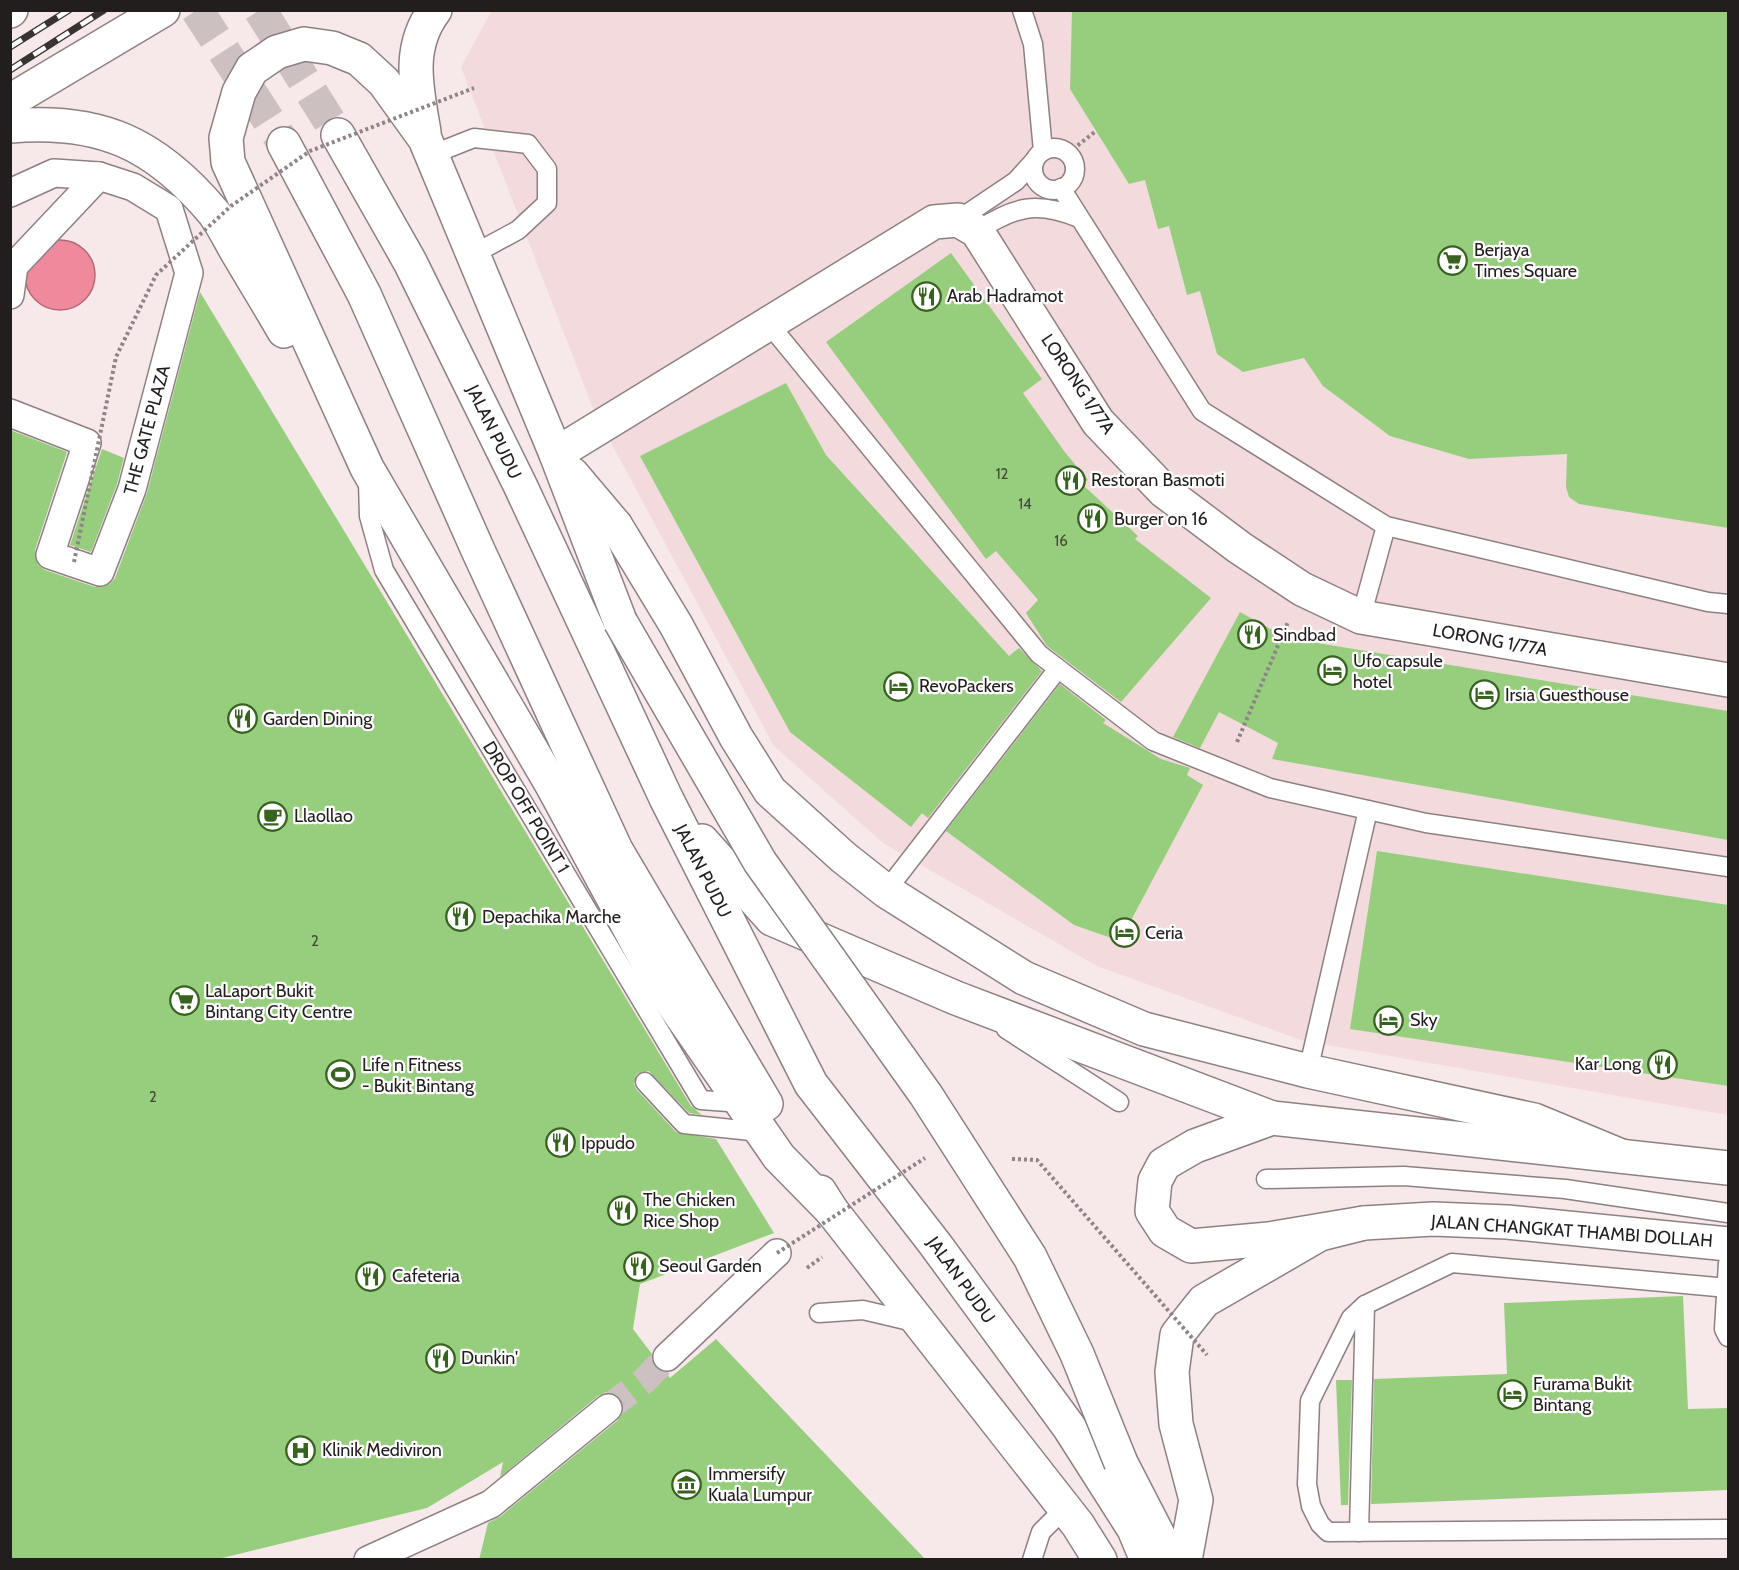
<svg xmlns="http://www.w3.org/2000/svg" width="1739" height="1570" viewBox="0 0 1739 1570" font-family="Cabin,sans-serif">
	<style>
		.built { fill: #f2dadd }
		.water { fill: #ee8a9b; stroke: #b16a76; stroke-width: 1.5 }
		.building { fill: #97ce7d }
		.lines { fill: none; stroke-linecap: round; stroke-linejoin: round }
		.pedestrian-tunnel { stroke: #cdc0c1; stroke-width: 27; stroke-dasharray: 27 14; stroke-linecap: butt }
		.secondary-tunnel { stroke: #cdc0c1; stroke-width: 33; stroke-dasharray: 33 16; stroke-linecap: butt }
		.service-casing { stroke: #8e8082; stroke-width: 21 }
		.pedestrian-casing { stroke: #8e8082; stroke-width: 30 }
		.minor-casing { stroke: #8e8082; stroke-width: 36 }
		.tertiary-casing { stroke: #8e8082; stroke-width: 36 }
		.secondary-casing { stroke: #8e8082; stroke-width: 36 }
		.path { stroke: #8e8485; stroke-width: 4; stroke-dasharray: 3 3; stroke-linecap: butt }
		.service { stroke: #fff; stroke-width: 18 }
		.pedestrian { stroke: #fff; stroke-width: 27 }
		.minor { stroke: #fff; stroke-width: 33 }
		.tertiary { stroke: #fff; stroke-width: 33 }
		.secondary { stroke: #fff; stroke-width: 33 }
		.rail-casing { stroke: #393333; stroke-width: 7 }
		.rail { stroke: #fff; stroke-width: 4.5; stroke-dasharray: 14; stroke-linecap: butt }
		.secondary-bridge-casing { stroke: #8e8082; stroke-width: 36; stroke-linecap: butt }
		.path-bridge { stroke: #8e8485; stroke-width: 4; stroke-dasharray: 3 3; stroke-linecap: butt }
		.secondary-bridge { stroke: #fff; stroke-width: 33 }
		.labels { text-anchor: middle; stroke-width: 4.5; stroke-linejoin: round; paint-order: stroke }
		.number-label { font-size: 15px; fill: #404a36 }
		.poi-label { font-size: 18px; fill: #231e1e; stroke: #fff; text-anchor: start }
		.street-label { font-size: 18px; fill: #231e1e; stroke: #fff }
	</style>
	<rect width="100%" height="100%" fill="#f7e8ea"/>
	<path class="built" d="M492,10L1728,11V1115L1304,1041L1097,966L883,843L774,746L594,411L461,67Z"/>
	<circle class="water" cx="60" cy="275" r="35"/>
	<g class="building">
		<path d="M1072,10H1728V528L1579,504L1569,497L1566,487L1567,454L1469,459L1390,436L1323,386L1304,358L1243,372L1217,354L1200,291L1187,295L1169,226L1158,229L1145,180L1129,184L1070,89Z"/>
		<path d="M951,253L1042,379L1023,393L1064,451L1088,480L1082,484L1138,536L1135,539L1211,598L1121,702L1047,646L1026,613L1038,600L996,551L986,559L826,342Z"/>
		<path d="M200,292L691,1106L702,1115L689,1113L649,1071L637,1074L634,1084L636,1089L676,1132L716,1139L774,1233L640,1284L633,1329L652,1354L655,1367L666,1372L670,1378L716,1339L926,1560H479L488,1523L501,1516L618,1420L623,1413V1405L614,1394L606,1392L598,1396L500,1477L503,1462L427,1508L214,1560H10V430L67,452L35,550L38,565L45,570L95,587L110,584L115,578L147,493Z"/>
		<path d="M786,383L826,455L1009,656L1019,648L1042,671L928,818L922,813L911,827L790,732L640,456Z"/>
		<path d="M102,449L124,458L117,484L91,552L70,545Z"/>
		<path d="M1240,612L1287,638L1728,711V840L1272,759L1278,743L1219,712L1200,748L1173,737Z"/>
		<path d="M1060,684L1106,720L1103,723L1161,759L1190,768L1187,775L1203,785L1120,941L1074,925L946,831Z"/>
		<path d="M1377,851L1728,905V1086L1350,1029Z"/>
		<path d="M1683,1296L1688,1409L1728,1408V1490L1371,1504L1374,1379L1507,1374L1504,1303Z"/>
		<path d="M1336,1380H1352L1348,1505H1341Z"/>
	</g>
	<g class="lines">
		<path class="pedestrian-tunnel" d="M608,1408L645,1380L667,1357"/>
		<g class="secondary-tunnel">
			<path d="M197,10L284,144"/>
			<path d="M260,10L338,135"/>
		</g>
		<defs>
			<g id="service">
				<path d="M1022,10L1033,44L1043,151"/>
				<circle cx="1054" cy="169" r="21"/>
				<path d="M431,155L474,138L528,144L547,169V203L518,230L472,255"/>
				<path d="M1061,188L1202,411L1386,526L1708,602L1728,604"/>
				<path d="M958,220L1016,181L1034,161"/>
				<path d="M977,231C1015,206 1037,201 1079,218"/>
				<path d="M769,324L1039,654L1153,741L1270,788L1426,823L1728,867"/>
				<path d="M368,481L369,516L384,570L701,1100L741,1103"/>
				<path d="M1361,617L1386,526"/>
				<path d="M886,891L1057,670"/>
				<path d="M1006,1029L1119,1102"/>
				<path d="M1308,1071L1368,810"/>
				<path d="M645,1082L684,1124L761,1132"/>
				<path d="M1266,1179L1404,1176L1565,1189L1728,1213"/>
				<path d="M1728,1263L1724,1329L1728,1337"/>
				<path d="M1728,1288L1452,1263L1365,1305L1351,1318L1310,1401L1307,1484L1311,1506L1320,1524L1328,1532L1728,1529"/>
				<path d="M819,1313L863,1310L918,1323"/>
				<path d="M1359,1532L1365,1305"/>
				<path d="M1032,1560L1041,1532L1065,1508"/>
			</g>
			<g id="pedestrian">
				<path d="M10,193L54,173L99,176L133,187L169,209L189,273L132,489L100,572L50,555L87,443L10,413"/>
				<path d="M10,295L14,266L99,176"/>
				<path d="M667,1357L777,1253"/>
				<path d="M368,1560L491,1504L608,1408"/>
			</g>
			<path id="minor" d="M556,454L934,222L958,220L977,231L1098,422L1164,491L1240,548L1302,589L1361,617L1728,680"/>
			<g id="tertiary">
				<path d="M1364,1223L1269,1239L1191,1246L1165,1231L1152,1211L1155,1181L1164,1164L1195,1146L1272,1118L1728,1168"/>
				<path d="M1185,1560L1196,1500L1176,1424L1172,1372L1177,1335L1204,1301L1320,1234L1364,1223L1433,1219L1507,1222L1728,1244"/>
			</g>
			<g id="secondary">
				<path d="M10,11L11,10"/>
				<path d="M10,101L163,10"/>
				<path d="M10,126C101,118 156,144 214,213C223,225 230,240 237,252C253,279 269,305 284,331"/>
				<path d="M424,132C417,89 406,48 435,10"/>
				<path d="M338,135L410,262L520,485L666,798L811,1084L935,1244L1069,1427L1134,1529L1147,1560"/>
				<path d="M284,144L364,294L477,548L616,850L766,1104"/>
				<path d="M572,474L616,526L676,625L736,737L770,791L843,857L886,891L1024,978L1144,1029L1308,1071L1534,1120L1621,1156"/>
				<path d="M620,621L556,454L425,139L384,82L359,59L332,48L304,44L277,52L252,69L239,92L226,138L228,162L367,468L552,785L660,985L779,1157L832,1211"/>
				<path d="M702,841L772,919L956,998L1272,1118"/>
				<path d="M820,1192L832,1211L1078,1525L1100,1560"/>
				<path d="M1121,1463L1171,1560"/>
			</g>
		</defs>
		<use href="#service" class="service-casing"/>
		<use href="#pedestrian" class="pedestrian-casing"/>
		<use href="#minor" class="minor-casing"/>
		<use href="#tertiary" class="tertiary-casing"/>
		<use href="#secondary" class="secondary-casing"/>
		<g class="path">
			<path d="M1073,149L1096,131"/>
			<path d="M1237,742L1288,622"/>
			<path d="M807,1268L822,1257"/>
		</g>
		<use href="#service" class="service"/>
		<use href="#pedestrian" class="pedestrian"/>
		<use href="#minor" class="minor"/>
		<use href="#tertiary" class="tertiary"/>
		<use href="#secondary" class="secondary"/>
		<defs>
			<g id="rail">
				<path d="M10,47L69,10"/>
				<path d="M10,70L104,10"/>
			</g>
		</defs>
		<use href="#rail" class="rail-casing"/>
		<use href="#rail" class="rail"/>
		<defs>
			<path id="secondary-bridge" d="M620,621L760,862L926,1095L1030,1257L1077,1354L1121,1463"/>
		</defs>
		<use href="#secondary-bridge" class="secondary-bridge-casing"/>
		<g class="path-bridge">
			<path d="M74,562L116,357L156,275L231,206L310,151L474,88"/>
			<path d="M1012,1159L1037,1160L1207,1355"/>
			<path d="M777,1253L925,1158"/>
		</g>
		<use href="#secondary-bridge" class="secondary-bridge"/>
	</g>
	<defs>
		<symbol id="supermarket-ring" viewBox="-11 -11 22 22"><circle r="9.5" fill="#fff" stroke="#37621f" stroke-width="1.5"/><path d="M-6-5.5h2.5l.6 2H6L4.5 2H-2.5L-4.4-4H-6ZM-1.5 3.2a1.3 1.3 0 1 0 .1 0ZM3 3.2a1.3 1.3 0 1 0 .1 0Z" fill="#37621f"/></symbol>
		<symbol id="restaurant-ring" viewBox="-11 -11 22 22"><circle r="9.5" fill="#fff" stroke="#37621f" stroke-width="1.5"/><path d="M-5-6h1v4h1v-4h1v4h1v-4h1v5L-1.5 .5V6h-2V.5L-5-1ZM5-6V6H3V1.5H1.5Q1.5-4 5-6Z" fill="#37621f"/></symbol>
		<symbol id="hotel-ring" viewBox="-11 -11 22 22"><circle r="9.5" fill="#fff" stroke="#37621f" stroke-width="1.5"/><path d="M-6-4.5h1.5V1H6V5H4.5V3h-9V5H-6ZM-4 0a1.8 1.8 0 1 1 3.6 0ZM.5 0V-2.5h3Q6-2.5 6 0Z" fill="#37621f"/></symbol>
		<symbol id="cafe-ring" viewBox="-11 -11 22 22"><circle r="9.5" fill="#fff" stroke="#37621f" stroke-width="1.5"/><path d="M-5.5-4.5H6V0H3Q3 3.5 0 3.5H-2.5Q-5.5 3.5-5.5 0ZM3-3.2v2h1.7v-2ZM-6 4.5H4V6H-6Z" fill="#37621f"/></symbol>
		<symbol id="stadium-ring" viewBox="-11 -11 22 22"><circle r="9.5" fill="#fff" stroke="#37621f" stroke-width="1.5"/><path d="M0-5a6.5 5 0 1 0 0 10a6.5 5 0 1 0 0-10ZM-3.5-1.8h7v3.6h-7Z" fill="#37621f"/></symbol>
		<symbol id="hospital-ring" viewBox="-11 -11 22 22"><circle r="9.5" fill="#fff" stroke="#37621f" stroke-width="1.5"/><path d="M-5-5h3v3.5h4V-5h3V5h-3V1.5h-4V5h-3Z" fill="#37621f"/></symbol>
		<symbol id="museum-ring" viewBox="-11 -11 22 22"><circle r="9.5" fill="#fff" stroke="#37621f" stroke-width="1.5"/><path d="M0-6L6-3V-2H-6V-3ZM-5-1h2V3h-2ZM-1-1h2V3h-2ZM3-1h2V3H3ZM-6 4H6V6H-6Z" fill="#37621f"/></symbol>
	</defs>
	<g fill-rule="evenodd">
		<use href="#supermarket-ring" x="1436" y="244" width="33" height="33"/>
		<use href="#restaurant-ring" x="910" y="280" width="33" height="33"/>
		<use href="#restaurant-ring" x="1054" y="464" width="33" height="33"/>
		<use href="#restaurant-ring" x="1076" y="502" width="33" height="33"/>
		<use href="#restaurant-ring" x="1236" y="618" width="33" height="33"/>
		<use href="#hotel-ring" x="1316" y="654" width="33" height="33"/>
		<use href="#hotel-ring" x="882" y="670" width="33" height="33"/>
		<use href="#hotel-ring" x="1468" y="678" width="33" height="33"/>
		<use href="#restaurant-ring" x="226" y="702" width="33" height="33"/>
		<use href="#cafe-ring" x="256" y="800" width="33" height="33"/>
		<use href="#restaurant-ring" x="444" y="900" width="33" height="33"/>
		<use href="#hotel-ring" x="1108" y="916" width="33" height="33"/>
		<use href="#supermarket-ring" x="168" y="984" width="33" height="33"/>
		<use href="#hotel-ring" x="1372" y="1004" width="33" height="33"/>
		<use href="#restaurant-ring" x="1646" y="1048" width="33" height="33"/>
		<use href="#stadium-ring" x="324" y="1058" width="33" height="33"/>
		<use href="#restaurant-ring" x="544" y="1126" width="33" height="33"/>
		<use href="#restaurant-ring" x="606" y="1194" width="33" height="33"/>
		<use href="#restaurant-ring" x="622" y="1250" width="33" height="33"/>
		<use href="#restaurant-ring" x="354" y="1260" width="33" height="33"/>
		<use href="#restaurant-ring" x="424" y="1342" width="33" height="33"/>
		<use href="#hotel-ring" x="1496" y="1378" width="33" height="33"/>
		<use href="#hospital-ring" x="284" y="1434" width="33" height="33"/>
		<use href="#museum-ring" x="670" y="1468" width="33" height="33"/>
	</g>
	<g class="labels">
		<g class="number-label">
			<text x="1002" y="479">12</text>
			<text x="1025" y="509">14</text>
			<text x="1061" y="546">16</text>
			<text x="315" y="946">2</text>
			<text x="153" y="1102">2</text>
		</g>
		<g class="poi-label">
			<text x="1474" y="256">Berjaya<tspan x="1474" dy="21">Times Square</tspan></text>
			<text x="947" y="302">Arab Hadramot</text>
			<text x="1091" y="486">Restoran Basmoti</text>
			<text x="1114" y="525">Burger on 16</text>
			<text x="1273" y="641">Sindbad</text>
			<text x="1353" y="667">Ufo capsule<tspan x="1353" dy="21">hotel</tspan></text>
			<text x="919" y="692">RevoPackers</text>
			<text x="1505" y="701">Irsia Guesthouse</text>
			<text x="263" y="725">Garden Dining</text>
			<text x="294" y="822">Llaollao</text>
			<text x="482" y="923">Depachika Marche</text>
			<text x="1145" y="939">Ceria</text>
			<text x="205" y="997">LaLaport Bukit<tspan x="205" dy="21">Bintang City Centre</tspan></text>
			<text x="1410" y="1026">Sky</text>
			<text x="1641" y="1070" text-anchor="end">Kar Long</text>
			<text x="362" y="1071">Life n Fitness<tspan x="362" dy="21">- Bukit Bintang</tspan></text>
			<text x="581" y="1149">Ippudo</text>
			<text x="643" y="1206">The Chicken<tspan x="643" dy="21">Rice Shop</tspan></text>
			<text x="659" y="1272">Seoul Garden</text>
			<text x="392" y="1282">Cafeteria</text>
			<text x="461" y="1364">Dunkin'</text>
			<text x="1533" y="1390">Furama Bukit<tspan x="1533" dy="21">Bintang</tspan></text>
			<text x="322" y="1456">Klinik Mediviron</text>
			<text x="708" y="1480">Immersify<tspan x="708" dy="21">Kuala Lumpur</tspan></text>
		</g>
		<g class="street-label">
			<text transform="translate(1078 384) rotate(56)" y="6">LORONG 1/77A</text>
			<text transform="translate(147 430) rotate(-75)" y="6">THE GATE PLAZA</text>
			<text transform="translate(494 432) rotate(64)" y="6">JALAN PUDU</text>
			<text transform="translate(1490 640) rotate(10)" y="6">LORONG 1/77A</text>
			<text transform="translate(526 807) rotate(59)" y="6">DROP OFF POINT 1</text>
			<text transform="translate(703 871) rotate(63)" y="6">JALAN PUDU</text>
			<text transform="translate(1572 1231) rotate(4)" y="6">JALAN CHANGKAT THAMBI DOLLAH</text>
			<text transform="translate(961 1280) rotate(54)" y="6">JALAN PUDU</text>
		</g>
	</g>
	<rect width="1739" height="1570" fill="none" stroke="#231e1e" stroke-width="24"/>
</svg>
